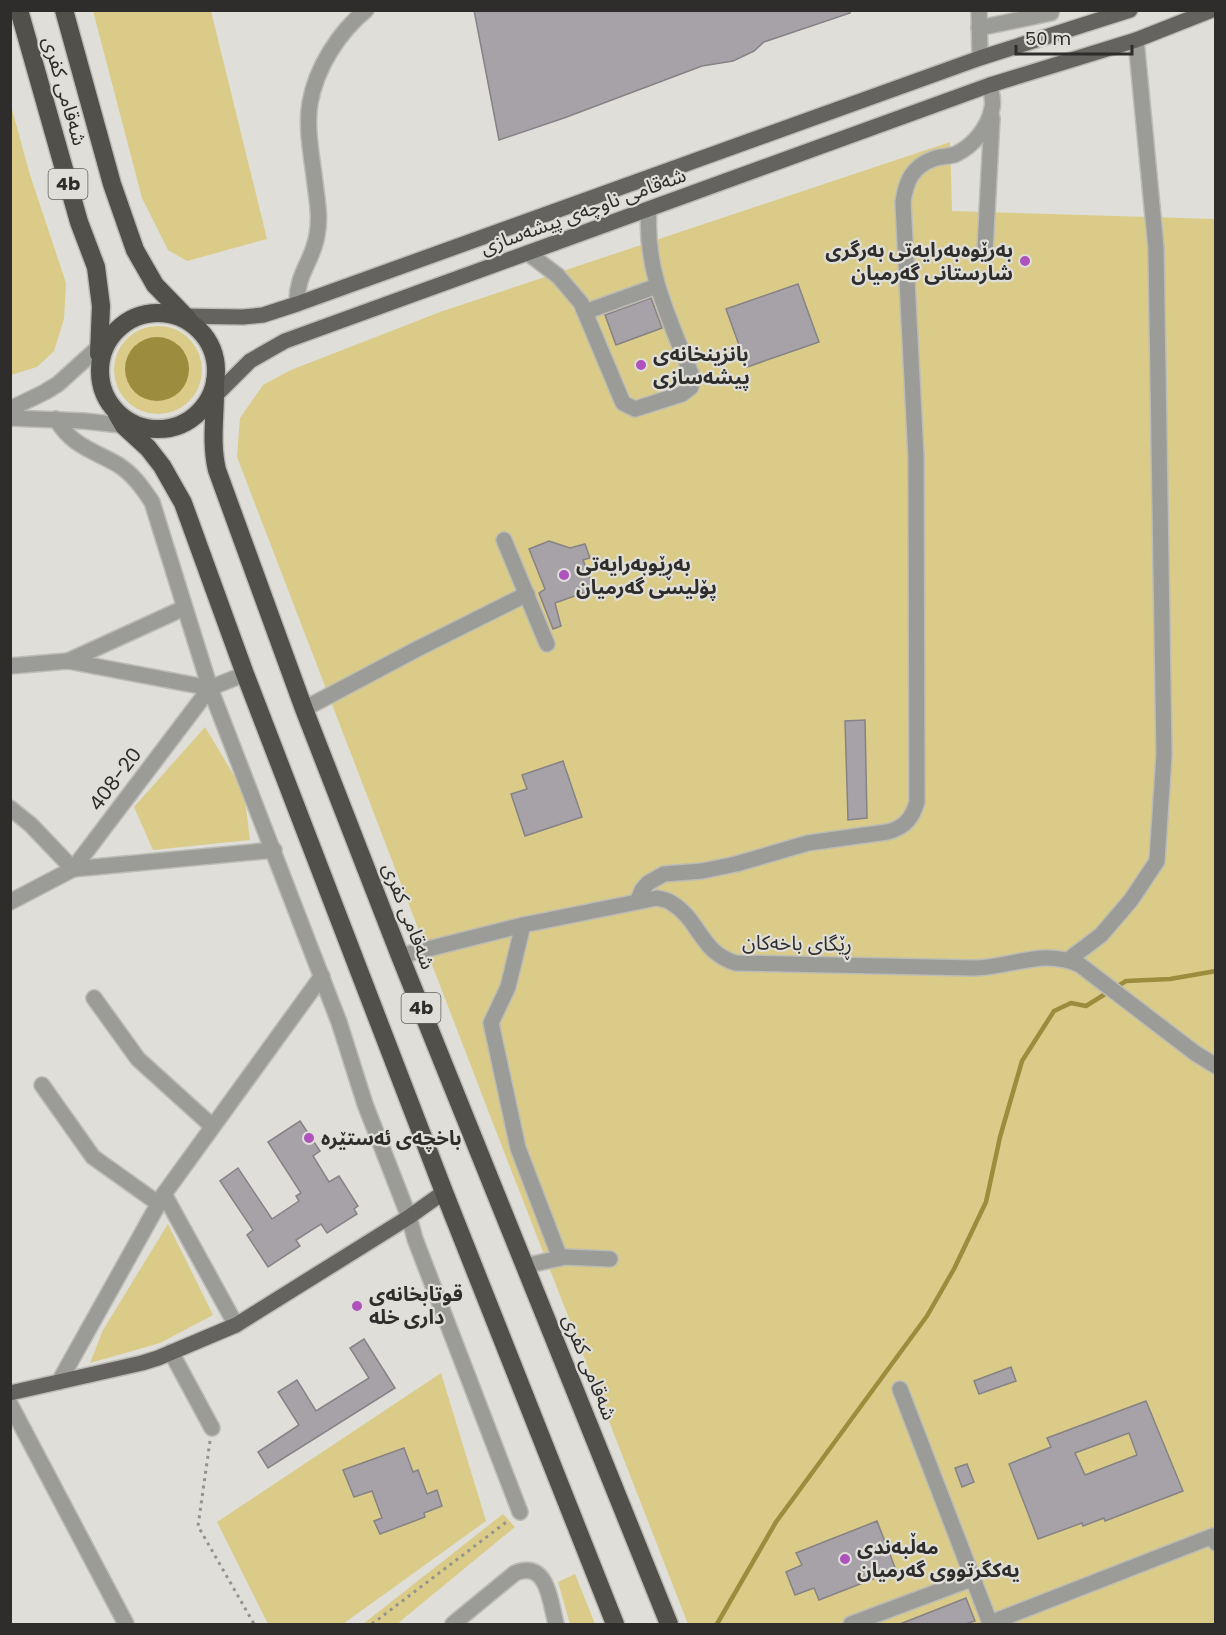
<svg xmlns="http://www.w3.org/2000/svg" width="1226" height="1635" viewBox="0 0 1226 1635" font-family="Poppins,'Noto Sans Arabic',sans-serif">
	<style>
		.green { fill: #dacc88 }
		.water { fill: #9c8c3e }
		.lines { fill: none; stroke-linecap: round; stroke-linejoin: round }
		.stream { stroke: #9c8c3e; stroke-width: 4.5 }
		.building { fill: #a6a2a7; stroke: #868286; stroke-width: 1.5; fill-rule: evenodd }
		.minor-casing { stroke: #bcbbb5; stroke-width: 18 }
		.major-casing { stroke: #bcbbb5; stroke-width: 18 }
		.highway-casing { stroke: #bcbbb5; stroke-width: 21 }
		.path { stroke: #94938f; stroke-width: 3; stroke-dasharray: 3 4.5; stroke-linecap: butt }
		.minor { stroke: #9b9b98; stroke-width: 15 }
		.major { stroke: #64635f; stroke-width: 15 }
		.highway { stroke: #51504b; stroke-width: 18 }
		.poi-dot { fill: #ae52bc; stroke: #dfded8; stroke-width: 2 }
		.labels { text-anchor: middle; stroke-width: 4.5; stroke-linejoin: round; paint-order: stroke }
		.shield { fill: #dfded8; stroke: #63625f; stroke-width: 1.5 }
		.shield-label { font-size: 18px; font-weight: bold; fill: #2e2d2b }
		.street-label { font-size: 20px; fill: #2e2d2b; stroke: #dfded8 }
		.poi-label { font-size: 20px; font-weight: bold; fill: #2e2d2b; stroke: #dfded8; text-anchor: start }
	</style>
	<rect width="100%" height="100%" fill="#dfded8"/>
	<g class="green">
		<path d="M93,11H211L267,239L187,261L168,250L142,198Z"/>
		<path d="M10,102L30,175L66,283L64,319L54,351L37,367L11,375Z"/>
		<path d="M950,142L952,211L1215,219V1624H688L494,1126L237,457L240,418L263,385L291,370L440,312Z"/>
		<circle cx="158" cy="370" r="44"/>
		<path d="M205,727L244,792L250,840L153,850L134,807Z"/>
		<path d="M168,1224L213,1315L160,1343L90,1363L103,1330Z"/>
		<path d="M441,1373L486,1521L343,1624H268L217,1522Z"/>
		<path d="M503,1514L515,1527L397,1624H363Z"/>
		<path d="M575,1574L595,1624H570L558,1582Z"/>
	</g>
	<circle class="water" cx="157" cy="369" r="32"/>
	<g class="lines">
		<path class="stream" d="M717,1624L776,1522L927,1316L954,1269L986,1202L1000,1137L1022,1061L1054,1011L1071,1003L1086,1006L1126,981L1170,979L1216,971"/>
	</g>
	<g class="building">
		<path d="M474,10H850V13L764,42L754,51L733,61L702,66L564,118L499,140Z"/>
		<path d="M798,284L819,342L747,367L726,309Z"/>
		<path d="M651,298L662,328L616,345L605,315Z"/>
		<path d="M549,541L570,548L585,544L590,558L583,560L594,589L555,603L561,626L553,629L539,593L545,589L529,549Z"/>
		<path d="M865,720L867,818L848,820L845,721Z"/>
		<path d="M563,761L582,817L525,836L511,794L527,789L522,775Z"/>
		<path d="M300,1121L320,1151L313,1156L329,1182L339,1176L358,1206L354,1209L357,1214L327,1233L321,1224L296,1240L300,1246L268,1267L247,1235L253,1230L220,1181L238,1168L272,1219L299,1201L296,1196L301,1193L268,1142Z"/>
		<path d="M364,1339L395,1388L268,1468L258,1452L299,1425L278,1392L297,1380L316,1411L369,1378L350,1348Z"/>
		<path d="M1011,1367L1016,1381L979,1394L974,1381Z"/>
		<path d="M1146,1401L1183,1491L1105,1521L1104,1518L1083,1526L1082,1523L1038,1539L1009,1464L1051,1447L1047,1438ZM1129,1433L1137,1455L1085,1475L1075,1453Z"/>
		<path d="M404,1448L413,1472L418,1470L427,1494L437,1490L442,1506L424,1513L425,1517L380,1534L374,1521L382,1518L372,1491L354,1497L343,1470Z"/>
		<path d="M967,1464L974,1482L962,1487L955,1468Z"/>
		<path d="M877,1521L896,1570L819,1600L814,1588L795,1595L786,1572L802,1565L796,1553Z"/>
		<path d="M966,1598L975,1621L965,1624H900Z"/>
	</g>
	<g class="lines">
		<defs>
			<g id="minor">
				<path d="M979,10L980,58"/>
				<path d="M979,28L1051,13"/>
				<path d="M985,250L992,118"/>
				<path d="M528,253L558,276L581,303L623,403L635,409L682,394L691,387L692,376C670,320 644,270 649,209"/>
				<path d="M297,304C296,274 313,261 317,235C321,215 316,195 314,175C311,153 306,125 310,103C316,68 339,32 366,10"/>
				<path d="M585,312L657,286"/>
				<path d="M10,409L45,392L58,384L111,336"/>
				<path d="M10,418L84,421L139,427"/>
				<path d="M56,419C72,446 92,450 117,464C133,474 142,487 152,502L210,688L339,1022L365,1104L409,1217L415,1239L520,1512"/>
				<path d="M504,540L547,644"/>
				<path d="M68,661L184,608"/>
				<path d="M10,666L68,661L210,688"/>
				<path d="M304,709L419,648L527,594"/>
				<path d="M10,808L31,825L73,869L274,850"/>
				<path d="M638,900L642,890L648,883L664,874L702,871L736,864L808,843L887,832C904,828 912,819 917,802L916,457L903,202C906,181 912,167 933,159C940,156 949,157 956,154C973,146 989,127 992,108C994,101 991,92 990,85"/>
				<path d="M10,902L73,869L210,688L245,674"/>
				<path d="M523,925L508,987L491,1023L518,1148L560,1258"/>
				<path d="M400,956L523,925L657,898C661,899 667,900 670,902C700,919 700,953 736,963L974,968C1013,967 1043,948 1080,965L1195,1053L1216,1066"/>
				<path d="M1068,960L1101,935L1131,900L1157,861L1164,755L1156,248L1136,40"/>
				<path d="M94,998L138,1059L212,1126"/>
				<path d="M42,1085L93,1157L159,1204"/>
				<path d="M164,1194L236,1325"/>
				<path d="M524,1266L565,1257L610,1259"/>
				<path d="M171,1352L212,1428"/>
				<path d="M59,1382L164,1194L322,976"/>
				<path d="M900,1389L990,1623L1213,1536L1216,1543"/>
				<path d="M10,1404L126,1624"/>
				<path d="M453,1624L515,1573C548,1560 550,1601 556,1624"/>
				<path d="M851,1624L974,1578"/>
			</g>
			<g id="major">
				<path d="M176,316L243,317L263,315L297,304L980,58L1130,10"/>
				<path d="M210,401L250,361L285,341L990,85L1136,40L1212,10"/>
				<path d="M10,1393L142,1363L158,1358L236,1325L409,1217L444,1192"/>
			</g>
			<g id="highway">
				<path d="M19,10L79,222L96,267L101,306L99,354"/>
				<path d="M64,10L112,184L135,250L155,285L188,319"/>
				<circle cx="158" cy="371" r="58"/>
				<path d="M215,382C216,412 210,441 217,470L304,709L400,956L669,1624"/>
				<path d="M117,414L124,426L148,448L162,466L183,503L245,674L444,1192L615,1624"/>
			</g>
		</defs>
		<use href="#minor" class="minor-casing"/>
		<use href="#major" class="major-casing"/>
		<use href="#highway" class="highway-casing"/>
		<g class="path">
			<path d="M210,1441L198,1526L254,1624"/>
			<path d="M372,1624L509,1520"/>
		</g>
		<use href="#minor" class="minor"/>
		<use href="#major" class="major"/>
		<use href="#highway" class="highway"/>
	</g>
	<g class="poi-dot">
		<circle cx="1025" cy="261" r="6"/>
		<circle cx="641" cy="365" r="6"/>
		<circle cx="564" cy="575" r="6"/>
		<circle cx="309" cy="1138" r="6"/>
		<circle cx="357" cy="1306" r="6"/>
		<circle cx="845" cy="1559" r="6"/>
	</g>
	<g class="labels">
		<g class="shield">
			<rect x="48.5" y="169" width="39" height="30" rx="4.5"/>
			<rect x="401.5" y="993" width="39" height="30" rx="4.5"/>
		</g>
		<g class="shield-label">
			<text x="68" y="190">4b</text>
			<text x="421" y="1014">4b</text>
		</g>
		<g class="street-label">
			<text transform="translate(65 91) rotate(74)" y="7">شەقامی کفری</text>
			<text transform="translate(583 211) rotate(-20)" y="7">شەقامی ناوچەی پیشەسازی</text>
			<text transform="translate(115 779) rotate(-53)" y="7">408-20</text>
			<text transform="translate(409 916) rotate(69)" y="7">شەقامی کفری</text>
			<text transform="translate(797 943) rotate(1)" y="7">ڕێگای باخەکان</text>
			<text transform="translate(590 1367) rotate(68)" y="7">شەقامی کفری</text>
		</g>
		<g class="poi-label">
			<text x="1013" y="257" text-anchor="end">بەرێوەبەرایەتی بەرگری<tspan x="1013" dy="23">شارستانی گەرمیان</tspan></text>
			<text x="653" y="361">بانزینخانەی<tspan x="653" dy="23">پیشەسازی</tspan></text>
			<text x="576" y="571">بەڕێوبەرایەتی<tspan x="576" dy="23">پۆلیسی گەرمیان</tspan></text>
			<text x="321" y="1145">باخچەی ئەستێرە</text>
			<text x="369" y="1301">قوتابخانەی<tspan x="369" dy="23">داری خلە</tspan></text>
			<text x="857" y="1554">مەڵبەندی<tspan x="857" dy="23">یەکگرتووی گەرمیان</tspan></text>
		</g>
	</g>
	<rect width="1226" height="1635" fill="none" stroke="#2e2d2b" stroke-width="24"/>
	<path d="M1016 45v9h116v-9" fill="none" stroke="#2e2d2b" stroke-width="3"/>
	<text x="1025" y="45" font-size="18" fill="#2e2d2b" stroke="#dfded8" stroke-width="4.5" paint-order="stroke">50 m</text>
</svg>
